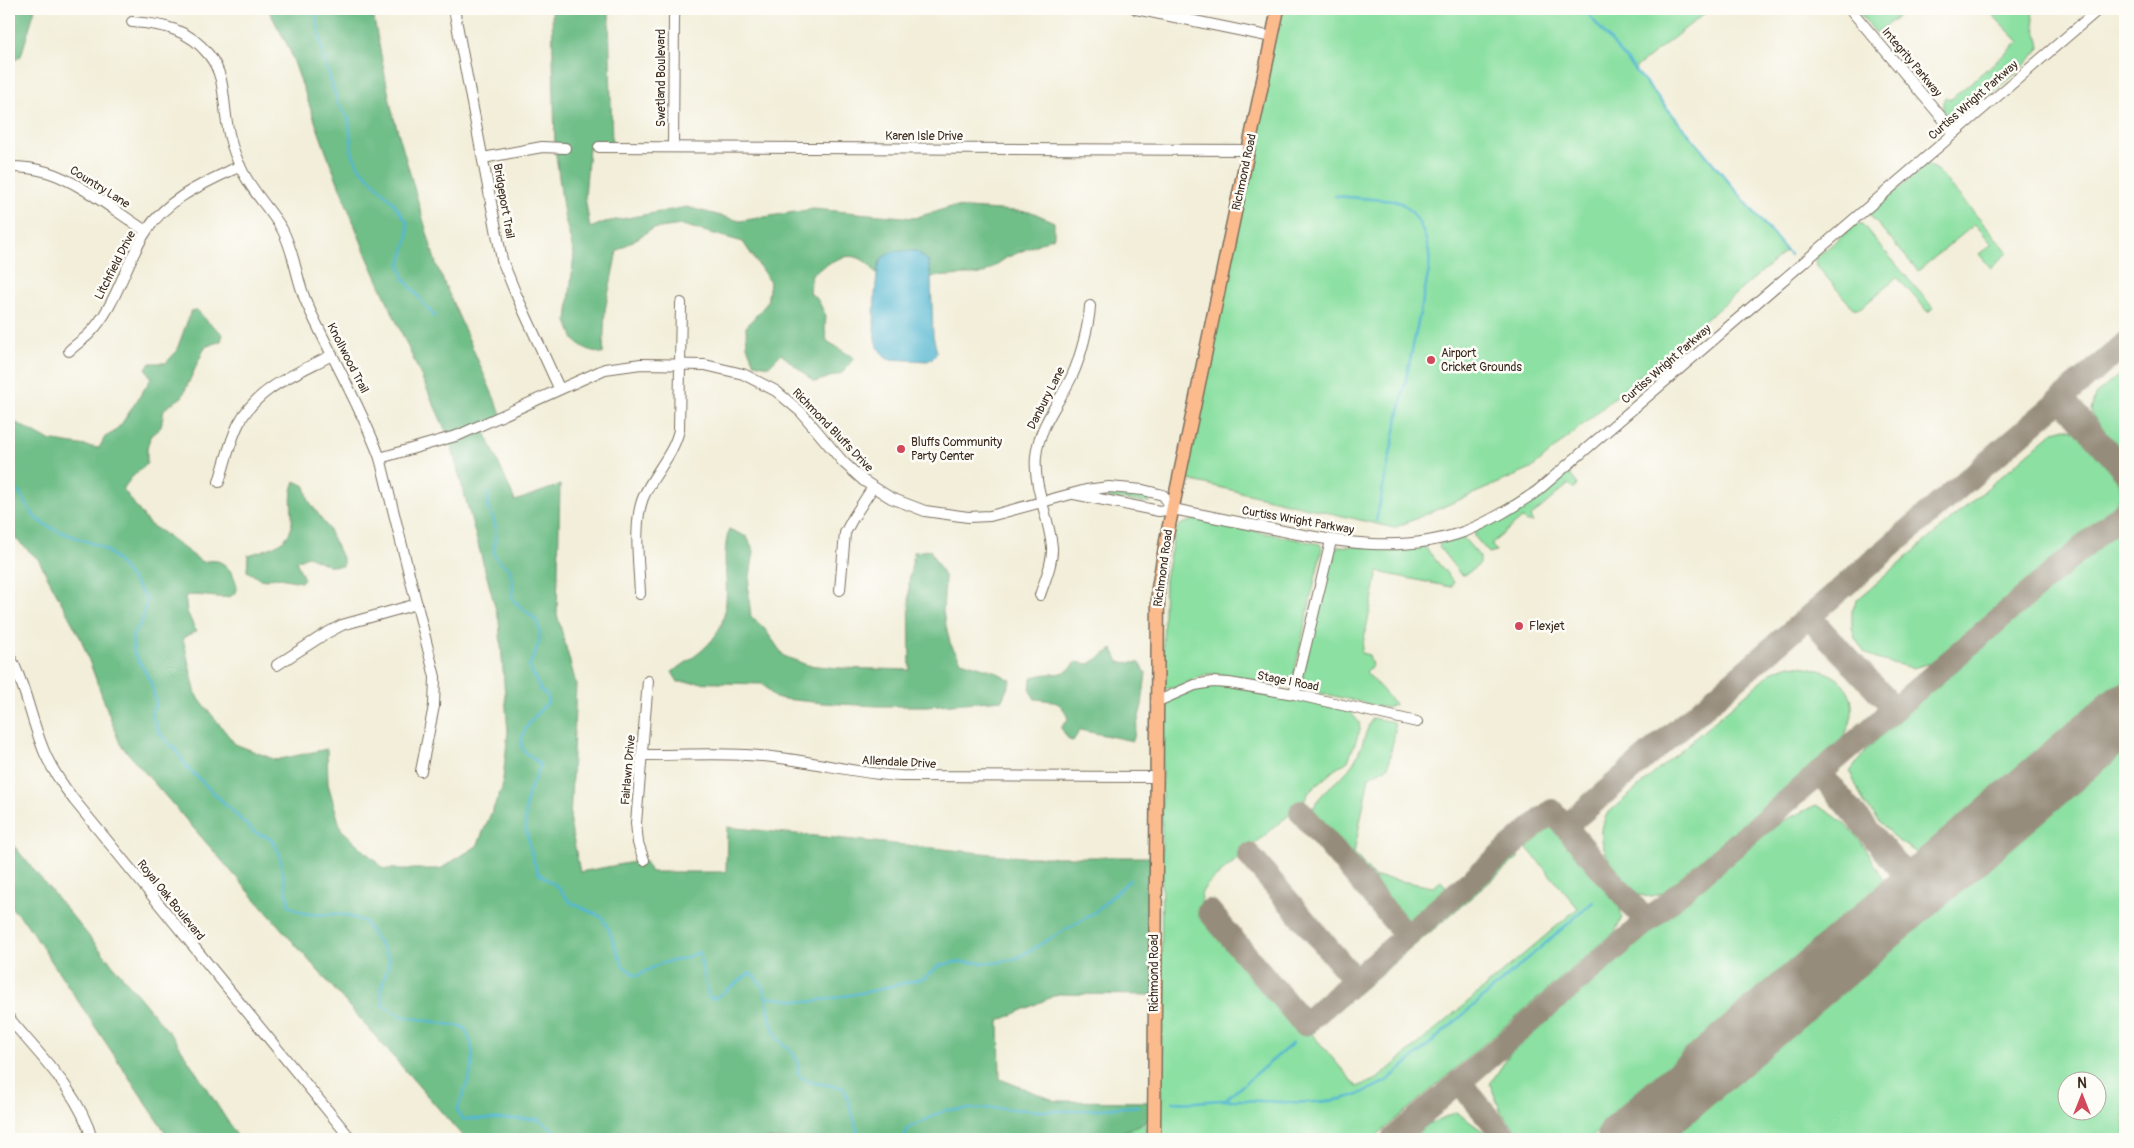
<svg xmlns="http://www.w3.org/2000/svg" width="2134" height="1148" viewBox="0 0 2134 1148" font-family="Pangolin,sans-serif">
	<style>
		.green { fill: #8be0a2; stroke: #638560; fill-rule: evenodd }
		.forest { fill: #70be88; stroke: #567453 }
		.water { fill: #54b8d2; stroke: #487178 }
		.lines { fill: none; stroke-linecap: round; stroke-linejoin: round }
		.stream { stroke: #54b8d2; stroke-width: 2.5 }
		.taxiway { stroke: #968c7c; stroke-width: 24 }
		.runway { stroke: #968c7c; stroke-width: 60 }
		.minor-casing { stroke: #7b6f5f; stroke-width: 12 }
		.major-casing { stroke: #7b6f5f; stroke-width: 15 }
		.minor { stroke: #fff; stroke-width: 10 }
		.major { stroke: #fbbb8d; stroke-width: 12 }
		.poi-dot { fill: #d1495b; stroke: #fdfcf7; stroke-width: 2 }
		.labels { text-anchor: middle; stroke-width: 5; stroke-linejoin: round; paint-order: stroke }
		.street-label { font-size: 12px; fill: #3b2a1e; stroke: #fdfcf7 }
		.poi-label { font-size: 12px; fill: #3b2a1e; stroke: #fdfcf7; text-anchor: start }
	</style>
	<rect width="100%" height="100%" fill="#fdfcf7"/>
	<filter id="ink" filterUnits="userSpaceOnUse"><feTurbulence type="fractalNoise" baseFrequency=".02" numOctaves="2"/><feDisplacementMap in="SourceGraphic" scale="10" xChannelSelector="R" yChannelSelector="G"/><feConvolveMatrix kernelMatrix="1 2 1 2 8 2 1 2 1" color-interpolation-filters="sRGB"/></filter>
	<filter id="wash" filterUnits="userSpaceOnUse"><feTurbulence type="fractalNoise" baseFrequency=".0096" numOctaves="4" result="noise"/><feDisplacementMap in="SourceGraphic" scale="20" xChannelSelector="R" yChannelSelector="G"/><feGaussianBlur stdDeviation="1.12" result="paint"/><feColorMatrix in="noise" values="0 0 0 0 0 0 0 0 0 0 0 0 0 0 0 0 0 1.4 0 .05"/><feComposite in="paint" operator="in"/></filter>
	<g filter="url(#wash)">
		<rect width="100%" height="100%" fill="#f2eed9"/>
		<g class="green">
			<path d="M1278,9H1710L1634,69L1786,251L1531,469L1394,528L1180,478Z"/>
			<path d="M1856,9H1908L1876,33Z"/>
			<path d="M1987,9H2032C2032,23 2039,34 2040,48L2019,71L1958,121H1950C1944,112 1940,107 1945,97L1951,99L2019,42Z"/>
			<path d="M1927,164L1938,171L2008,252L1991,268L1979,254L1992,244L1975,224L1918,271L1869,214Z"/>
			<path d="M1857,223L1862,224L1933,308L1928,312L1897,277L1861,308H1853L1817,266L1816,258Z"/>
			<path d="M2125,370V456L2097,423L2091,411L2095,395Z"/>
			<path d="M2065,428L2073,430L2085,441L2119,482L2121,493L2115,506L1931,663L1913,668L1876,659L1864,652L1855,638L1852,628V611L1857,600L2054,431Z"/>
			<path d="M1567,471L1577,483L1576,487L1573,488L1569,484L1530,517L1533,522H1527L1522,518L1491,544L1496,551L1489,553L1475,537V531Z"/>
			<path d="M1104,492L1150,497L1152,500L1149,503L1100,497L1090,493Z"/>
			<path d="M1195,519L1320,544L1322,548L1294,674C1291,681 1289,684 1282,686C1263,683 1226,672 1208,674C1195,676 1176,692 1164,688L1162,679L1165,578L1175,531L1180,525Z"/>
			<path d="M2125,524V684L1924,857L1895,839L1864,803L1850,772L1867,749L1900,719Z"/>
			<path d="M1461,535L1480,557V564L1465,575L1460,574L1439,547L1441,541Z"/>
			<path d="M1338,546L1399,548L1424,546L1454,582L1451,587L1378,572L1361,653L1369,655L1372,666L1366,672L1395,704L1387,708L1312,691L1305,684L1302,673L1334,551Z"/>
			<path d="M1789,665C1804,666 1823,669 1835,677C1858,692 1856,721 1841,740L1662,893C1657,894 1650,898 1644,896C1635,894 1629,886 1624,879C1607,859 1594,841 1607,814L1773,671Z"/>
			<path d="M1213,685L1242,688L1349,711L1359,722L1360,730L1348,761L1334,770L1309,792L1303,803L1210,882C1198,894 1199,899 1206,915L1304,1026L1312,1023L1317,1029L1312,1034L1357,1087L1377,1079L1578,908L1527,848L1529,837L1544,823L1553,828L1619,906L1622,917L1615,932L1373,1139H1161L1162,714C1170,693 1193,690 1213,685Z"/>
			<path d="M1372,718L1394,722L1395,731L1388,767L1369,777L1354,853L1375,878L1380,877L1433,887L1441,881L1452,893C1433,909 1418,930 1393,913L1311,818C1313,796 1336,784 1349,769C1361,755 1364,734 1372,718Z"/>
			<path d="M2125,738V1139H1657ZM2066,1080H2096V1110H2066Z"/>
			<path d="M1816,805C1854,824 1867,849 1887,886L1590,1139H1524L1501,1112L1490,1084L1511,1052L1691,893L1783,821Z"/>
			<path d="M1511,853L1519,857L1323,1023C1319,1019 1323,1016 1324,1012Z"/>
			<path d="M1456,1112L1484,1132L1490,1139H1408L1425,1126Z"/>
			<path d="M1146,1122L1145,1139H1107Z"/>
		</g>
		<g class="forest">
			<path d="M9,9H35L21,56L9,64Z"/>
			<path d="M268,9H372L392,111L436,264L502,416L482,425L515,501L560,485L557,614L576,684L570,823L580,872L644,860L651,872H726L727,827L1021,857H1155L1154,995L1058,994L999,1021L1000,1079L1056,1101L1154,1102V1118L1107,1139H465L120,744L81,639L38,559L9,533V419L48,440L99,448L105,437L114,432L122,423L151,379L146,368L150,363H166L176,352L191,311L197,310L209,323L223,334L221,341L205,347L182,397L164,409L161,427L150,437L147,449V464L132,477L123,489L149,524L162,532L202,562C206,561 212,560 217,561C229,563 245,589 231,596C224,600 197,593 185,596L187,612L196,631L183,638L196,695L235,744L276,760L327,749L328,784L341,829L384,869H440L477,846L502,788L508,732L499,621L449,438L366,254L326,152L289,48Z"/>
			<path d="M552,9H609L612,147L589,148L585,197L590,228L605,222L687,207L740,221L813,209L914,218L951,207L1032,212L1054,222V237L1006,258L983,274L931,277L928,261H880L878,276C857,244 838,257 812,274L809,292L818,300L826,316L825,329L827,341L854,358L842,373L815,382L781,354L769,366L754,363L747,346L746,327L767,303L770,282L743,242L682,225L652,229L617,251L605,310L603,354L586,349L574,340L567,321L574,254L564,215L555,147Z"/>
			<path d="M295,481L305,486L309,501L328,528L343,560V566H330L308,556L296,561L304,579L301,582L274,577L267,580L260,579L247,571L248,555C262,551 286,545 291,529C295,513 287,500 295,481Z"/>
			<path d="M729,529L747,537L754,551L748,589L751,617L764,628L784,656L807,665L839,668L910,670L909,581L914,552L930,550L945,578L943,612L950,643L961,661L994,671L1011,680L1002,700L926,706H877L823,703L775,698L763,684L678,682L672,672C714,644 729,632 726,579C725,561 724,546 729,529Z"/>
			<path d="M1113,649L1119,662L1140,663L1146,673L1142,705L1133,741L1080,730L1073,741L1069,740L1061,728L1068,719C1062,700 1053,701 1035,699L1030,691L1031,679C1048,668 1062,682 1076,662L1089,664Z"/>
			<path d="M9,840L176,1041L239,1139H170L26,923L9,905Z"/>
		</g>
		<path class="water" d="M895,251H917L928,261L931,277L933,336L937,352L934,357L928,361L887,359C883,354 878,350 876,343C872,332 875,274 880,262C883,256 890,252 895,251Z"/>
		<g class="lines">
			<g class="stream">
				<path d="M315,9L323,56L338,103L349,120L352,153L359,167L392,201L407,222L408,237L400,265L404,279L435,317"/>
				<path d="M1589,15L1790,255"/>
				<path d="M1335,196L1395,201C1419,208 1432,247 1429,270L1376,521"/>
				<path d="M9,483C23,491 26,509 37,519C56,534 80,537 101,547C115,553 136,586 147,599L142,621L132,637L134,653L151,682L156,703L151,713L160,734L175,749L187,767L254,832L271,839L279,852L289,905C306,918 317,914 337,914C346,914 356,919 364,921L390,959L381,990L383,1005L401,1016L464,1027C482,1059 469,1078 457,1110L462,1119H537L550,1127L560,1139"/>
				<path d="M489,493L487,507C500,525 494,534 494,555L500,562L510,569L513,583L512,598C519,607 526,610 533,617C547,631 536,652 529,666L541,691L547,695L548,702C538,712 512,738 525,752C531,758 535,758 540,765C537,776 531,785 528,795C521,820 529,849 538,873L558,887L570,902L602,917L609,930L623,966L637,976L659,964L685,958L700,952C700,968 707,981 708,996L712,999C726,993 737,982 750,973C775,990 763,1019 779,1039C790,1054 800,1052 798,1075L810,1082L844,1088L860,1139"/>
				<path d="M766,997L810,1002L872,991L925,978L939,966L954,962L996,963L1017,958L1094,913L1130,880"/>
				<path d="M1225,1100L1293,1043"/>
				<path d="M1173,1102C1191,1104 1208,1100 1226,1100C1271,1099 1322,1110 1364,1092C1372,1089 1380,1084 1388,1080L1593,902"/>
				<path d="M902,1139L909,1128L946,1110L997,1108L1038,1111H1072L1139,1106"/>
			</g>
			<g class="taxiway">
				<path d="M2062,399L2125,471"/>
				<path d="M1809,617L1894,708"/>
				<path d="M1819,772L1918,890"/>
				<path d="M1301,812L1407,936"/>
				<path d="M1566,826L2125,344"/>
				<path d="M1249,855L1355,980"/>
				<path d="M1209,911L1304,1024L1552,811L1646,921"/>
				<path d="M1459,1082L1507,1139"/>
				<path d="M1393,1139L2125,511"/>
			</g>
			<path class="runway" d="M1627,1139L2125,713"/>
		</g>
	</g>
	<g filter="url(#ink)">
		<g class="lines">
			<defs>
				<g id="minor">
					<path d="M454,9L502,260L515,292L559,388"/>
					<path d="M1136,9L1272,37"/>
					<path d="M1850,9L1954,132"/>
					<path d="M132,22C162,24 189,29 209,55C225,75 223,99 227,123C229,138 234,153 240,166C250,190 269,207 282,229C295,253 296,280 307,304C331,356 360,405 380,458L435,677L434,706L421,771"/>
					<path d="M599,147L1248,150"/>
					<path d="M673,147L674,18L675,9"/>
					<path d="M483,158L542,147L565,148"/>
					<path d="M9,167C22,167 34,168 47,172C80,182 116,212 146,231"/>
					<path d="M69,351C75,345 83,340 89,334C117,306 125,262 147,230C169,197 205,183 240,166"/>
					<path d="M380,458L459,435L605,369L641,364L705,365L743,374L776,391L801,412L843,462L864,481L891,498L925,511L968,517L990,516L1086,490L1109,487L1143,490L1163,495L1173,509"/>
					<path d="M219,482C225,463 230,441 239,423C258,387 298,373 332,355"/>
					<path d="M1074,494L1159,511L1173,509C1208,516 1243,523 1278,530C1341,543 1404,554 1466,531C1491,521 1513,507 1536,492L2099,9"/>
					<path d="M840,590L845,533L853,518L873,487"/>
					<path d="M640,594C639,566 633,523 643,498C653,474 673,456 679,430L681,303"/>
					<path d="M1040,595C1045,580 1053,562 1052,547C1049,516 1033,487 1036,456C1039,426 1059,403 1072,376C1080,359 1089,325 1090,306"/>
					<path d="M9,655C25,684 30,715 42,746C49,766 61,783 74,800L351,1139"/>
					<path d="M277,665L325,634L342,625L417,604"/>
					<path d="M1294,694L1331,541"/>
					<path d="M1156,702L1195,685L1212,682L1229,683L1294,694L1417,722"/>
					<path d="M642,755C688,755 735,752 780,758C821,763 859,774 901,776L1156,777"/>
					<path d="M644,860L638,843L636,823L648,681"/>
					<path d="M9,1018C39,1055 79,1092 92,1139"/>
				</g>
				<path id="major" d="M1154,1139L1158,588L1167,535L1278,9"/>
			</defs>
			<use href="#minor" class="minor-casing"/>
			<use href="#major" class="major-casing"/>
			<use href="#minor" class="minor"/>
			<use href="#major" class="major"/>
		</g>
	</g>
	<g class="poi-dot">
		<circle cx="1431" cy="360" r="5"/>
		<circle cx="901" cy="449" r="5"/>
		<circle cx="1519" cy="626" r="5"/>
	</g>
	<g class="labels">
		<g class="street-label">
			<text transform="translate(1912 62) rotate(50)" y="4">Integrity Parkway</text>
			<text transform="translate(661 78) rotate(-90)" y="4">Swetland Boulevard</text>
			<text transform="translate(1973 100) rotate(-41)" y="4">Curtiss Wright Parkway</text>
			<text x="924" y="140">Karen Isle Drive</text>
			<text transform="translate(1244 172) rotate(-78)" y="4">Richmond Road</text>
			<text transform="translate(100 187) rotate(32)" y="4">Country Lane</text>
			<text transform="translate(504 201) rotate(80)" y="4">Bridgeport Trail</text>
			<text transform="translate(115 265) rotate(-63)" y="4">Litchfield Drive</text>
			<text transform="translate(348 358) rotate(63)" y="4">Knollwood Trail</text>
			<text transform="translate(1666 364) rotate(-41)" y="4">Curtiss Wright Parkway</text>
			<text transform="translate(1046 398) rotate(-63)" y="4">Danbury Lane</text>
			<text transform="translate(833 430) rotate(46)" y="4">Richmond Bluffs Drive</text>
			<text transform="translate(1298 520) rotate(10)" y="4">Curtiss Wright Parkway</text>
			<text transform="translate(1163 568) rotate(-82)" y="4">Richmond Road</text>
			<text transform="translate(1288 681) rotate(11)" y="4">Stage I Road</text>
			<text transform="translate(899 762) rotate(3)" y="4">Allendale Drive</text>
			<text transform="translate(628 770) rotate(-85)" y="4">Fairlawn Drive</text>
			<text transform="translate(171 900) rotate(51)" y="4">Royal Oak Boulevard</text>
			<text transform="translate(1154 973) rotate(-90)" y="4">Richmond Road</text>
		</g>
		<g class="poi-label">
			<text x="1441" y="357">Airport<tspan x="1441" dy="14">Cricket Grounds</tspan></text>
			<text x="911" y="446">Bluffs Community<tspan x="911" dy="14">Party Center</tspan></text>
			<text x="1529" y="630">Flexjet</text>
		</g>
	</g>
	<rect width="2134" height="1148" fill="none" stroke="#fdfcf7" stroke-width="30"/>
	<g transform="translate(2082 1096)"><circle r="24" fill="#fdfcf7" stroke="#afa8a0"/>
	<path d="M0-4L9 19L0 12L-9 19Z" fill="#d1495b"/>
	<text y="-8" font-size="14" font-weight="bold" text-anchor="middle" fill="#3b2a1e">N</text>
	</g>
</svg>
